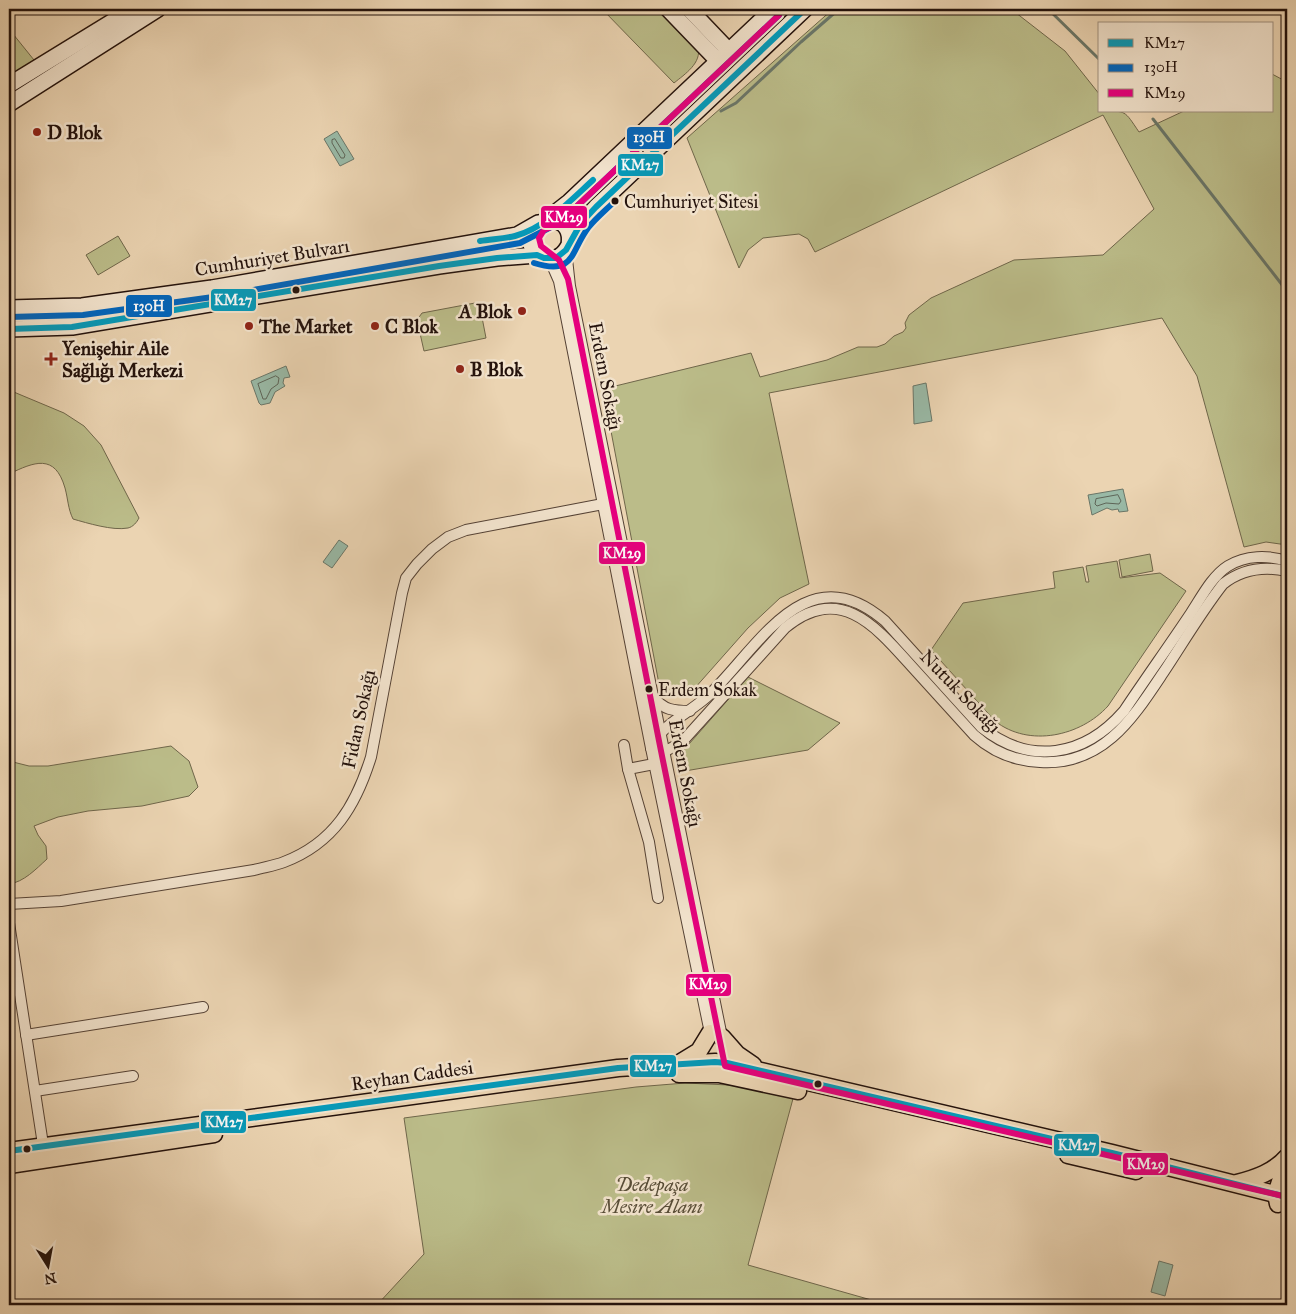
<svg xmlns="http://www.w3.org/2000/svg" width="1296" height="1314" viewBox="0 0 1296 1314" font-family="'IM FELL Great Primer',serif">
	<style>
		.green { fill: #bbbc89; stroke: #6f664a }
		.water { fill: #99b9a6; stroke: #6a7668 }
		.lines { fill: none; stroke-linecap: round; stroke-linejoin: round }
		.shore { stroke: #5e6558; stroke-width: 1 }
		.stream { stroke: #6a7668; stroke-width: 3 }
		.street-casing { stroke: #554235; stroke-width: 12 }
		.secondary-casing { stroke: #23110b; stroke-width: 18 }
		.primary-casing { stroke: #23110b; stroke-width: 19 }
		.street { stroke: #f2e3cd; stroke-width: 10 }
		.secondary { stroke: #f2e3cd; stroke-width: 15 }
		.primary { stroke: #ebd4b2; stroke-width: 16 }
		.bus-1-casing { stroke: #f2e3cd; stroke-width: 10 }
		.bus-2-casing { stroke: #f2e3cd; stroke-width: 10 }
		.bus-3-casing { stroke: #f2e3cd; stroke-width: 10 }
		.bus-1 { stroke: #049aba; stroke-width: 6 }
		.bus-2 { stroke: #0065bd; stroke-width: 6 }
		.bus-3 { stroke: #e5007d; stroke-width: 6 }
		.poi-dot { fill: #8f2418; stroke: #f2e3cd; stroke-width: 2 }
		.bus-dot { fill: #23110b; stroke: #f2e3cd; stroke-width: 2 }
		.labels { text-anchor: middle; stroke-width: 5; stroke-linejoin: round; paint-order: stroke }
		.bus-label { font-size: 18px; fill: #23110b; stroke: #f2e3cd; text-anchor: start }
		.poi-label { font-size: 19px; font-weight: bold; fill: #23110b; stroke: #f2e3cd; text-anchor: start }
		.street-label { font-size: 19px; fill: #23110b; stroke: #f2e3cd }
		.park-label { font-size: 19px; font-style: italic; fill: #584d37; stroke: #f2e3cd }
		.line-badge { stroke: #f2e3cd; stroke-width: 2 }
		.badge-label { font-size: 14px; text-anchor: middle; font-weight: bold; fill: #fff }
	</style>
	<rect width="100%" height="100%" fill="#ebd4b2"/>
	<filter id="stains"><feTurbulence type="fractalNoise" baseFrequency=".004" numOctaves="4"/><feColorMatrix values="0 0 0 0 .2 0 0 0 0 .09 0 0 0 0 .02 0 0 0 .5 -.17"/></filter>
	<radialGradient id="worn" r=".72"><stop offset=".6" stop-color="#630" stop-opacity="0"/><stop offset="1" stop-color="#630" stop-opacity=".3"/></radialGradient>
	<g class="green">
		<path d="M602,9H661L698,47C702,63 685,74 674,83Z"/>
		<path d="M833,9H1011L1065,51L1100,95V111C1127,111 1124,110 1139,132L1184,111H1272V74L1287,82V545L1266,542L1244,547L1197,376L1162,318L769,393L809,584L780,598L748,628L694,689L680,696H674L666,692L659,684L603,389L751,353L760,377L827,360L858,347H877L885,344L894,336L903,332L906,328L905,323L909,315L931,298L1014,260L1103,255L1154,209L1103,115L815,252L808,239L799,234L763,238L748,250L739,268L687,138Z"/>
		<path d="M9,29L34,60L9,77Z"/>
		<path d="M118,236L130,256L98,275L86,255Z"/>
		<path d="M475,303L480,307L486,338L424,351L417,320L422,313Z"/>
		<path d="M9,390L64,413L84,426L101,445L139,518C137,522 133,527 128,528C113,531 87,523 73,519C68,509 68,499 65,488C55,453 34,462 9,474Z"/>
		<path d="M1150,554L1153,571L1122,577L1119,560Z"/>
		<path d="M1117,561L1120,578L1160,573L1186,591L1108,706C1081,736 1029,748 995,721L931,650L963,603L1055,588L1053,572L1083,567L1086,582H1089L1086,566Z"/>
		<path d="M748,677L840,723L808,750L679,772L678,764L682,752Z"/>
		<path d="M171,746L189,761L198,787L189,796L142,806L88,811L58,817L34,826L38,835L46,846L47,859C36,869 24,882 9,884V761L29,766H48Z"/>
		<path d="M685,1083L729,1085L794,1095L748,1265L889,1305H377L424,1254L404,1118L636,1087Z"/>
	</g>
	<g class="water">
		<path d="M337,131L354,159L340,166L324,139Z"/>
		<path d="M286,366L290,377L284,378L283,383L285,386L275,392L270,403L261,405L259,403L251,381Z"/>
		<path d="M926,383L932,421L914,424L913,386Z"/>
		<path d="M1123,489L1128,511L1119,512L1118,509L1112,510L1107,508L1092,515L1088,495Z"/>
		<path d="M339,540L348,546L332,568L323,562Z"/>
		<path d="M1159,1261L1173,1265L1165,1296L1151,1292Z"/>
	</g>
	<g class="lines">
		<g class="shore">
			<path d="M335,139L345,155L344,158H341L332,143V140Z"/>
			<path d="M276,376L279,378L278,384L271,389L266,399H263L258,384Z"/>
			<path d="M1118,495L1121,501L1119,504L1106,503L1097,506L1095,504L1096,499Z"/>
		</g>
		<g class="stream">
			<path d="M1048,9L1100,60"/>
			<path d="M721,111L736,103L801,42L839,9"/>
			<path d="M1153,119L1283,286L1287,300"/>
		</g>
		<defs>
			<g id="street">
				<path d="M566,250L570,286L722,1037"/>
				<path d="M544,258L552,265L559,281L651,748L710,1033"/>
				<path d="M653,697C664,710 673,711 690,711"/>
				<path d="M624,745L628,769L649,842L658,898"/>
				<path d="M651,748C661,724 690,713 709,695C759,647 806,553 885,621L981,727C1030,766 1084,757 1124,711C1146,678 1169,646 1191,613C1201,598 1212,576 1228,566C1246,555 1268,555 1287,561"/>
				<path d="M651,748L664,752L682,742L785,628C841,581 878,629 915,670C935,692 954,713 974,735C993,752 1016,761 1040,762C1103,766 1133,718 1163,673C1183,643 1201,612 1223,584C1242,569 1264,566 1287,571"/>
				<path d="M628,769L654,764"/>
				<path d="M9,904L61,901L254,870C264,867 274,866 284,862C334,843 356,805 371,757L402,593L406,578L417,564L432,549L448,537L466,530L603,504"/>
				<path d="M9,923L44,1151"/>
				<path d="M26,1035L203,1007"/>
				<path d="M35,1091L133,1076"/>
			</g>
			<g id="secondary">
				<path d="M668,9L719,62"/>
				<path d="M689,9L729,51"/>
				<path d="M9,85L133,9"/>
				<path d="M9,104L158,9"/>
				<path d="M546,220L569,202L773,9"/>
				<path d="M569,245C575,205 516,219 533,249C537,256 544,259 552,259C568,257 572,236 580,224C585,218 591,213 596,207L805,9"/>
				<path d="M9,308L82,306L212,288L517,235L538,223"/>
				<path d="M9,329L72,327L439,266L497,258L537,255"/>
			</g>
			<g id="primary">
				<path d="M722,1037L737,1054L753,1065"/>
				<path d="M681,1062L699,1051L710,1033"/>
				<path d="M679,1074H719L798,1091"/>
				<path d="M9,1151L618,1068L715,1062L727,1063L1112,1153L1287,1197"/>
				<path d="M1068,1155L1136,1171"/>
				<path d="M9,1165L214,1134"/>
				<path d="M1237,1183C1256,1178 1274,1172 1287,1157"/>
				<path d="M1278,1204L1276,1194L1287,1160"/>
			</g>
		</defs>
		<use href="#street" class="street-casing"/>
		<use href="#secondary" class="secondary-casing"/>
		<use href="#primary" class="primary-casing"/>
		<use href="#street" class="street"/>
		<use href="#secondary" class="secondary"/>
		<use href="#primary" class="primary"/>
		<defs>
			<g id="bus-1">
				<path d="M480,241C491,239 503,239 515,236C545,228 570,201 593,180"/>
				<path d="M9,329L72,327L439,266L497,258L537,255L544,258H556L566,250L581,223L596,207L805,9"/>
				<path d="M9,1151L618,1068L715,1062L727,1063L1112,1153L1287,1197"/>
			</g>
			<g id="bus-2">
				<path d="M534,263C575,276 570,252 588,228C596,218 607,209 616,200"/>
				<path d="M9,317L83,315L213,297L520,243L551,227L575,208L779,15"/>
			</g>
			<path id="bus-3" d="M779,15L575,208L551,227L544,230L539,238L541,246L559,260L568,279L660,746L725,1066L1287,1197"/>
		</defs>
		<use href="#bus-1" class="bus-1-casing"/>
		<use href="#bus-2" class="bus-2-casing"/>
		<use href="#bus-3" class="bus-3-casing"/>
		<use href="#bus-1" class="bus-1"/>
		<use href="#bus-2" class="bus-2"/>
		<use href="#bus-3" class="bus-3"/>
	</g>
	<g class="poi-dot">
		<circle cx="37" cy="132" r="5"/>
		<circle cx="522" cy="311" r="5"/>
		<circle cx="249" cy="326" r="5"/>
		<circle cx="375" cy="326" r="5"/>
		<path d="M48.5 351.5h5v5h5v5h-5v5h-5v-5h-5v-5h5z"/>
		<circle cx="460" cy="369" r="5"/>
	</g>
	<g class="bus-dot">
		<circle cx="615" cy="201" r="4.5"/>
		<circle cx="296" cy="290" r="4.5"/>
		<circle cx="649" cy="689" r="4.5"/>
		<circle cx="818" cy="1084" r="4.5"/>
		<circle cx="27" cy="1149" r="4.5"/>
	</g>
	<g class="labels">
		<g class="bus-label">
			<text x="624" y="208">Cumhuriyet Sitesi</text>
			<text x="658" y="696">Erdem Sokak</text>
		</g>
		<g class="poi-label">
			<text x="47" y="139">D Blok</text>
			<text x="512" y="318" text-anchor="end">A Blok</text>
			<text x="259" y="333">The Market</text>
			<text x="385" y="333">C Blok</text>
			<text x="62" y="355">Yenişehir Aile<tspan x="62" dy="22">Sağlığı Merkezi</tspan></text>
			<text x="470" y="376">B Blok</text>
		</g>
		<g class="street-label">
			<text transform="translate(272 257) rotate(-9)" y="7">Cumhuriyet Bulvarı</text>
			<text transform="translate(606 376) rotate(79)" y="7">Erdem Sokağı</text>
			<text transform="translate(961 691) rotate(46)" y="7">Nutuk Sokağı</text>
			<text transform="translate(358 719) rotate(-78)" y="7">Fidan Sokağı</text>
			<text transform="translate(686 773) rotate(79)" y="7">Erdem Sokağı</text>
			<text transform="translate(412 1075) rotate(-8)" y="7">Reyhan Caddesi</text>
		</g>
		<g class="park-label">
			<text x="652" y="1191">Dedepaşa<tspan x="652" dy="22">Mesire Alanı</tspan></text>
		</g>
	</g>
	<g class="line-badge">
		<rect x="626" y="126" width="47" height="24" rx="5" fill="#0065bd"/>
		<rect x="617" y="153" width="47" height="24" rx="5" fill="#049aba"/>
		<rect x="540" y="205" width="48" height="24" rx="5" fill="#e5007d"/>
		<rect x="210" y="288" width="47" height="24" rx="5" fill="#049aba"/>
		<rect x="125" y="294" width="48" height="24" rx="5" fill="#0065bd"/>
		<rect x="598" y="541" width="48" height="24" rx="5" fill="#e5007d"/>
		<rect x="685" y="973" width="47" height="24" rx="5" fill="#e5007d"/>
		<rect x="629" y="1054" width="48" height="24" rx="5" fill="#049aba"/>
		<rect x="200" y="1110" width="47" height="24" rx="5" fill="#049aba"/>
		<rect x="1053" y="1133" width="47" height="24" rx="5" fill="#049aba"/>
		<rect x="1122" y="1152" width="47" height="24" rx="5" fill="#e5007d"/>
	</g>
	<g class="badge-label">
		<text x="649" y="142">130H</text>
		<text x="640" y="170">KM27</text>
		<text x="564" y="222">KM29</text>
		<text x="233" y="305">KM27</text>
		<text x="149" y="311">130H</text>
		<text x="622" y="558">KM29</text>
		<text x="708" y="989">KM29</text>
		<text x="653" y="1071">KM27</text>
		<text x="224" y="1127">KM27</text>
		<text x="1077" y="1150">KM27</text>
		<text x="1146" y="1169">KM29</text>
	</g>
	<rect width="1296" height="1314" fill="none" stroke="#ebd4b2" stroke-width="30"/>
	<rect x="10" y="10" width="1276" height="1294" fill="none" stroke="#23110b" stroke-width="2.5"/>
	<rect x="15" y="15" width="1266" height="1284" fill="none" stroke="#23110b"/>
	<rect x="1098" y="22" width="175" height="90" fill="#f2e3cd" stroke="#9f8f7f"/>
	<rect x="1108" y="39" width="25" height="8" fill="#049aba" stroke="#9f8f7f"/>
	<text x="1144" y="48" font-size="15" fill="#23110b">KM27</text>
	<rect x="1108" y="64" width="25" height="8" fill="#0065bd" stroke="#9f8f7f"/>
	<text x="1144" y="72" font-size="15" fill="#23110b">130H</text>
	<rect x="1108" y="89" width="25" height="8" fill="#e5007d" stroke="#9f8f7f"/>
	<text x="1144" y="98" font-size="15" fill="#23110b">KM29</text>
	<g transform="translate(48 1266) rotate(169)" stroke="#f2e3cd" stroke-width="4" paint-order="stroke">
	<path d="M0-4L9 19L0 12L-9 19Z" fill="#23110b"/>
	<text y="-8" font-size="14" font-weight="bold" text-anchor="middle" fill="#23110b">N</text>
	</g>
	<rect width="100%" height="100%" filter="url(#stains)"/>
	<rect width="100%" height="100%" fill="url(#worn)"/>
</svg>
